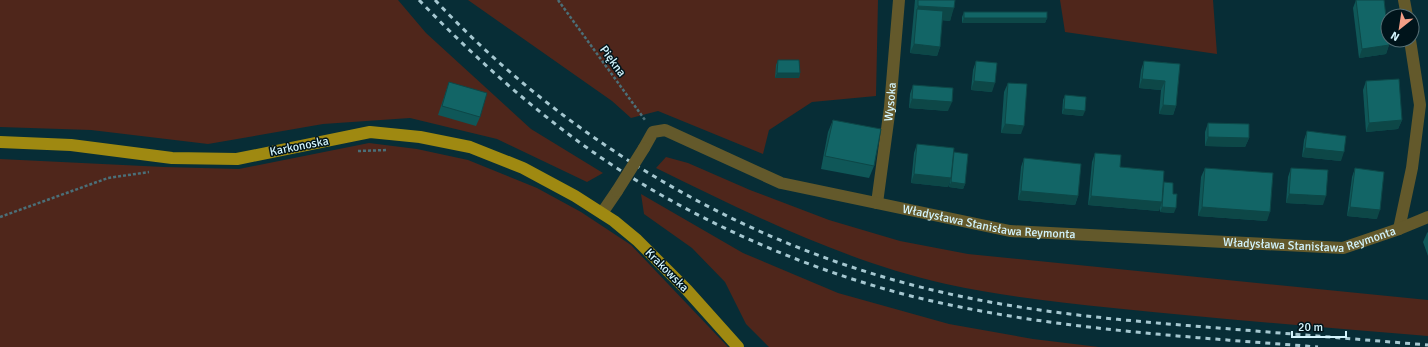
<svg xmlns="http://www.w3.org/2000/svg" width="1428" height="347" viewBox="0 0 1428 347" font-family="Signika,sans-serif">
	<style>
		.green { fill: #4f261b }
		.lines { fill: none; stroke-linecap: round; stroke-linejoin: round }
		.path { stroke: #4b6f78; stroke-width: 2.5; stroke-dasharray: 3 2; stroke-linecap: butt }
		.minor { stroke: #63592b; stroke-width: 12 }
		.tertiary { stroke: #63592b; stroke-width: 12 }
		.primary { stroke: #9f8911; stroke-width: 12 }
		.rail { stroke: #a5c7d0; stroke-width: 3; stroke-dasharray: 5 5; stroke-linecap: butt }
		.tertiary-bridge { stroke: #63592b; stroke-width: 12 }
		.wall { fill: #0f5758 }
		.shaded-wall { fill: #0d4747 }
		.building { fill: #126566; stroke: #0d4747 }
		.labels { text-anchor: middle; stroke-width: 3; stroke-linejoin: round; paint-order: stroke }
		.street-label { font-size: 12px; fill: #d3f4fd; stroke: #00141b }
	</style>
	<rect width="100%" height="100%" fill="#072d36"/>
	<g class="green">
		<path d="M0,0H398L426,33L531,129L603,173L587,182L497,139L410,118L323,124L208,144L91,130L0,127Z"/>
		<path d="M468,0H878L876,96L812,102L769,130L763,154L658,111L631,118L612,101Z"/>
		<path d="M1060,0H1213L1217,54L1065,32Z"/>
		<path d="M369,143L417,149L468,160L537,188L581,212L631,245L728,347H0V159L164,167L239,169Z"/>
		<path d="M666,157L688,163L750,190L829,220L900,241L968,254L1428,300V336C1323,327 1217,319 1113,308C1057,302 1001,296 946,284C844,261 750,214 656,168Z"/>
		<path d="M641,194L743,253L838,293L949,324L1033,339L1099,347H769L746,324L725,282L692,248L644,214Z"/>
	</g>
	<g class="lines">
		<g class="path">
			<path d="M558,0L645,120"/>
			<path d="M358,151L387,150"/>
			<path d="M0,217L108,178L149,172"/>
		</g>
		<g class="minor">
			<path d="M1404,0L1407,16"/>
			<path id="s1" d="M877,203L890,107L899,0"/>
			<path d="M1399,229L1412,168L1420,105L1410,40"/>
		</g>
		<g class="tertiary">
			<path id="s2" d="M644,148L653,132L665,130L781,183L1010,231L1343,248L1399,229L1428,217"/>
			<path d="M602,213L617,191"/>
		</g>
		<path class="primary" d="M0,142L71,145L172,158L237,159L370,132L420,137L470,147L523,168L575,196L614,221L637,240L687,290L738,347"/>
		<g class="rail">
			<path d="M419,0C469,52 522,100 579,142C681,217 819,277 941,303C1065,330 1192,337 1318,347"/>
			<path d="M435,0C570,144 748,248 941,292C1028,312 1117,320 1206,327C1280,333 1354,339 1428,345"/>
		</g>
		<path class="tertiary-bridge" d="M617,191L644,148"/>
	</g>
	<g class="wall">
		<path d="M915,0H955L950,21L942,20L940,47L937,56L910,53Z"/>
		<path d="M1356,0H1384L1389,45L1386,54L1359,58L1353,8Z"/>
		<path d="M964,12L1047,18L1045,23H962V17Z"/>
		<path d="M778,60L800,73L799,78H775L776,65Z"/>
		<path d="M976,61L992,92L971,90L973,70Z"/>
		<path d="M1144,61L1180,64L1176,106L1173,115L1159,114L1161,90L1139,88L1141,70Z"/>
		<path d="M1366,81L1402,120L1398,129L1366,132L1363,90Z"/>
		<path d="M449,82L480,117L476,126L438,115Z"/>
		<path d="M1008,83L1021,134L1001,133L1004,92Z"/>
		<path d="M913,85L948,111L909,108L910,94Z"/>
		<path d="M1065,95L1083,116L1062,114L1063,100Z"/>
		<path d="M833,120L874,166L869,178L821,169L828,132Z"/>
		<path d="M1208,123L1249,138L1245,147L1205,146V132Z"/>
		<path d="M1307,131L1341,161L1302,157L1304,140Z"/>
		<path d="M917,144L954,152L965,184L963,189L949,187L950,181L948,187L911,183L914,153Z"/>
		<path d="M1095,153L1120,167L1164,182L1173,194L1174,213L1160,212V206L1159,211L1088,205L1092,162Z"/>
		<path d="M1024,158L1078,196L1075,205L1018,200L1021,167Z"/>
		<path d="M1205,168L1267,221L1198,216L1201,177Z"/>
		<path d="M1291,168L1323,205L1286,203L1288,177Z"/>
		<path d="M1355,168L1377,219L1347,216L1352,177Z"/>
		<path d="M1428,232V256L1423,242L1427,233Z"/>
	</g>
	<g class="shaded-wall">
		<path d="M918,6L954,8L950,21L916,18L917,9Z"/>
		<path d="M964,18H1047L1045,23H962Z"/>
		<path d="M914,44L940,47L937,56L910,53Z"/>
		<path d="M1389,45L1386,54L1359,58L1362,49Z"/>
		<path d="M777,73H800L799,78H775Z"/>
		<path d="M1142,79L1165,81L1161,90L1139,88Z"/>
		<path d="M974,81L995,83L992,92L971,90Z"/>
		<path d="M912,99L952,102L948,111L909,108Z"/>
		<path d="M1163,105L1176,106L1173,115L1159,114Z"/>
		<path d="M1064,109L1085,111L1083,116L1062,114Z"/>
		<path d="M1402,120L1398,129L1366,132L1369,123Z"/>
		<path d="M1005,124L1024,126L1021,134L1001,133Z"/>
		<path d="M1208,137L1249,138L1245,147L1205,146Z"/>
		<path d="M1305,148L1344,152L1341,161L1302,157Z"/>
		<path d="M914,174L951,178L948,187L911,183Z"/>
		<path d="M951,182L965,184L963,189L949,187Z"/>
		<path d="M1021,191L1078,196L1075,205L1018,200Z"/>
		<path d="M1289,194L1326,196L1323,205L1286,203Z"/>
		<path d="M1091,196L1162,202L1159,211L1088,205Z"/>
		<path d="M1162,207L1176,208L1174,213L1160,212Z"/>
		<path d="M1202,207L1270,212L1267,221L1198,216Z"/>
		<path d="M1350,207L1380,210L1377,219L1347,216Z"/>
	</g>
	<g class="building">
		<path d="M918,0H955L954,8L918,6Z"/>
		<path d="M1356,0H1384L1388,34V40H1389V45L1362,49Z"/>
		<path d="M917,9L943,11L940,47L914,44Z"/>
		<rect x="964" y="12" width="83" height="6"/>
		<path d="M778,60H799L800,73H777Z"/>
		<path d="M976,61L997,63L995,83L974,81Z"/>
		<path d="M1144,61L1180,64L1176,106L1163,105L1165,81L1142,79Z"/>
		<path d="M1399,79L1402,120L1369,123L1366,81Z"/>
		<path d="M449,82L487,93L480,117L442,106Z"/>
		<path d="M1008,83L1027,84L1024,126L1005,124Z"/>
		<path d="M913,85L953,88L952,102L912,99Z"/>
		<path d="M1065,95L1086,97L1085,111L1064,109Z"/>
		<path d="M833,120L881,129L874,166L825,156Z"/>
		<path d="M1208,123L1249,124V138L1208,137Z"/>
		<path d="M1307,131L1346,136L1344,152L1305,148Z"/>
		<path d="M917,144L954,148L951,178L914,174Z"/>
		<path d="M954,152L968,154L965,184L951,182Z"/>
		<path d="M1095,153L1121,155L1120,167L1164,171L1162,202L1091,196Z"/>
		<path d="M1024,158L1081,164L1078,196L1021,191Z"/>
		<path d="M1205,168L1273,173L1270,212L1202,207Z"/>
		<path d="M1291,168L1328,170L1326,196L1289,194Z"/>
		<path d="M1355,168L1384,172L1380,210L1350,207Z"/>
		<path d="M1164,182L1173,183V194H1177L1176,208L1162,207Z"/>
	</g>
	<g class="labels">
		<g class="street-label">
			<text transform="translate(613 61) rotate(54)" y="4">Piękna</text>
			<text dy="4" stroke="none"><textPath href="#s1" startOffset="102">Wysoka</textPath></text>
			<text transform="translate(299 146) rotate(-11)" y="4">Karkonoska</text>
			<text dy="4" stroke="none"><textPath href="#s2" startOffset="370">Władysława Stanisława Reymonta</textPath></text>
			<text dy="4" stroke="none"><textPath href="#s2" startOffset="693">Władysława Stanisława Reymonta</textPath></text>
			<text transform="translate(667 270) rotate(45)" y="4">Krakowska</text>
		</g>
	</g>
	<g transform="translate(1400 28) rotate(210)"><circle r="19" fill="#00141b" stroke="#546e75"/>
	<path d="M0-3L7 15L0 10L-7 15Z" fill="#f39f86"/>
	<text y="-6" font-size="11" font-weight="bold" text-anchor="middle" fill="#d3f4fd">N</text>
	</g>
	<path d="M1292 331v6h54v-6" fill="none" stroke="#d3f4fd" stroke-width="2"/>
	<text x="1298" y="331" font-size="12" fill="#d3f4fd" stroke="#00141b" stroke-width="3" paint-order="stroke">20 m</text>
</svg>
